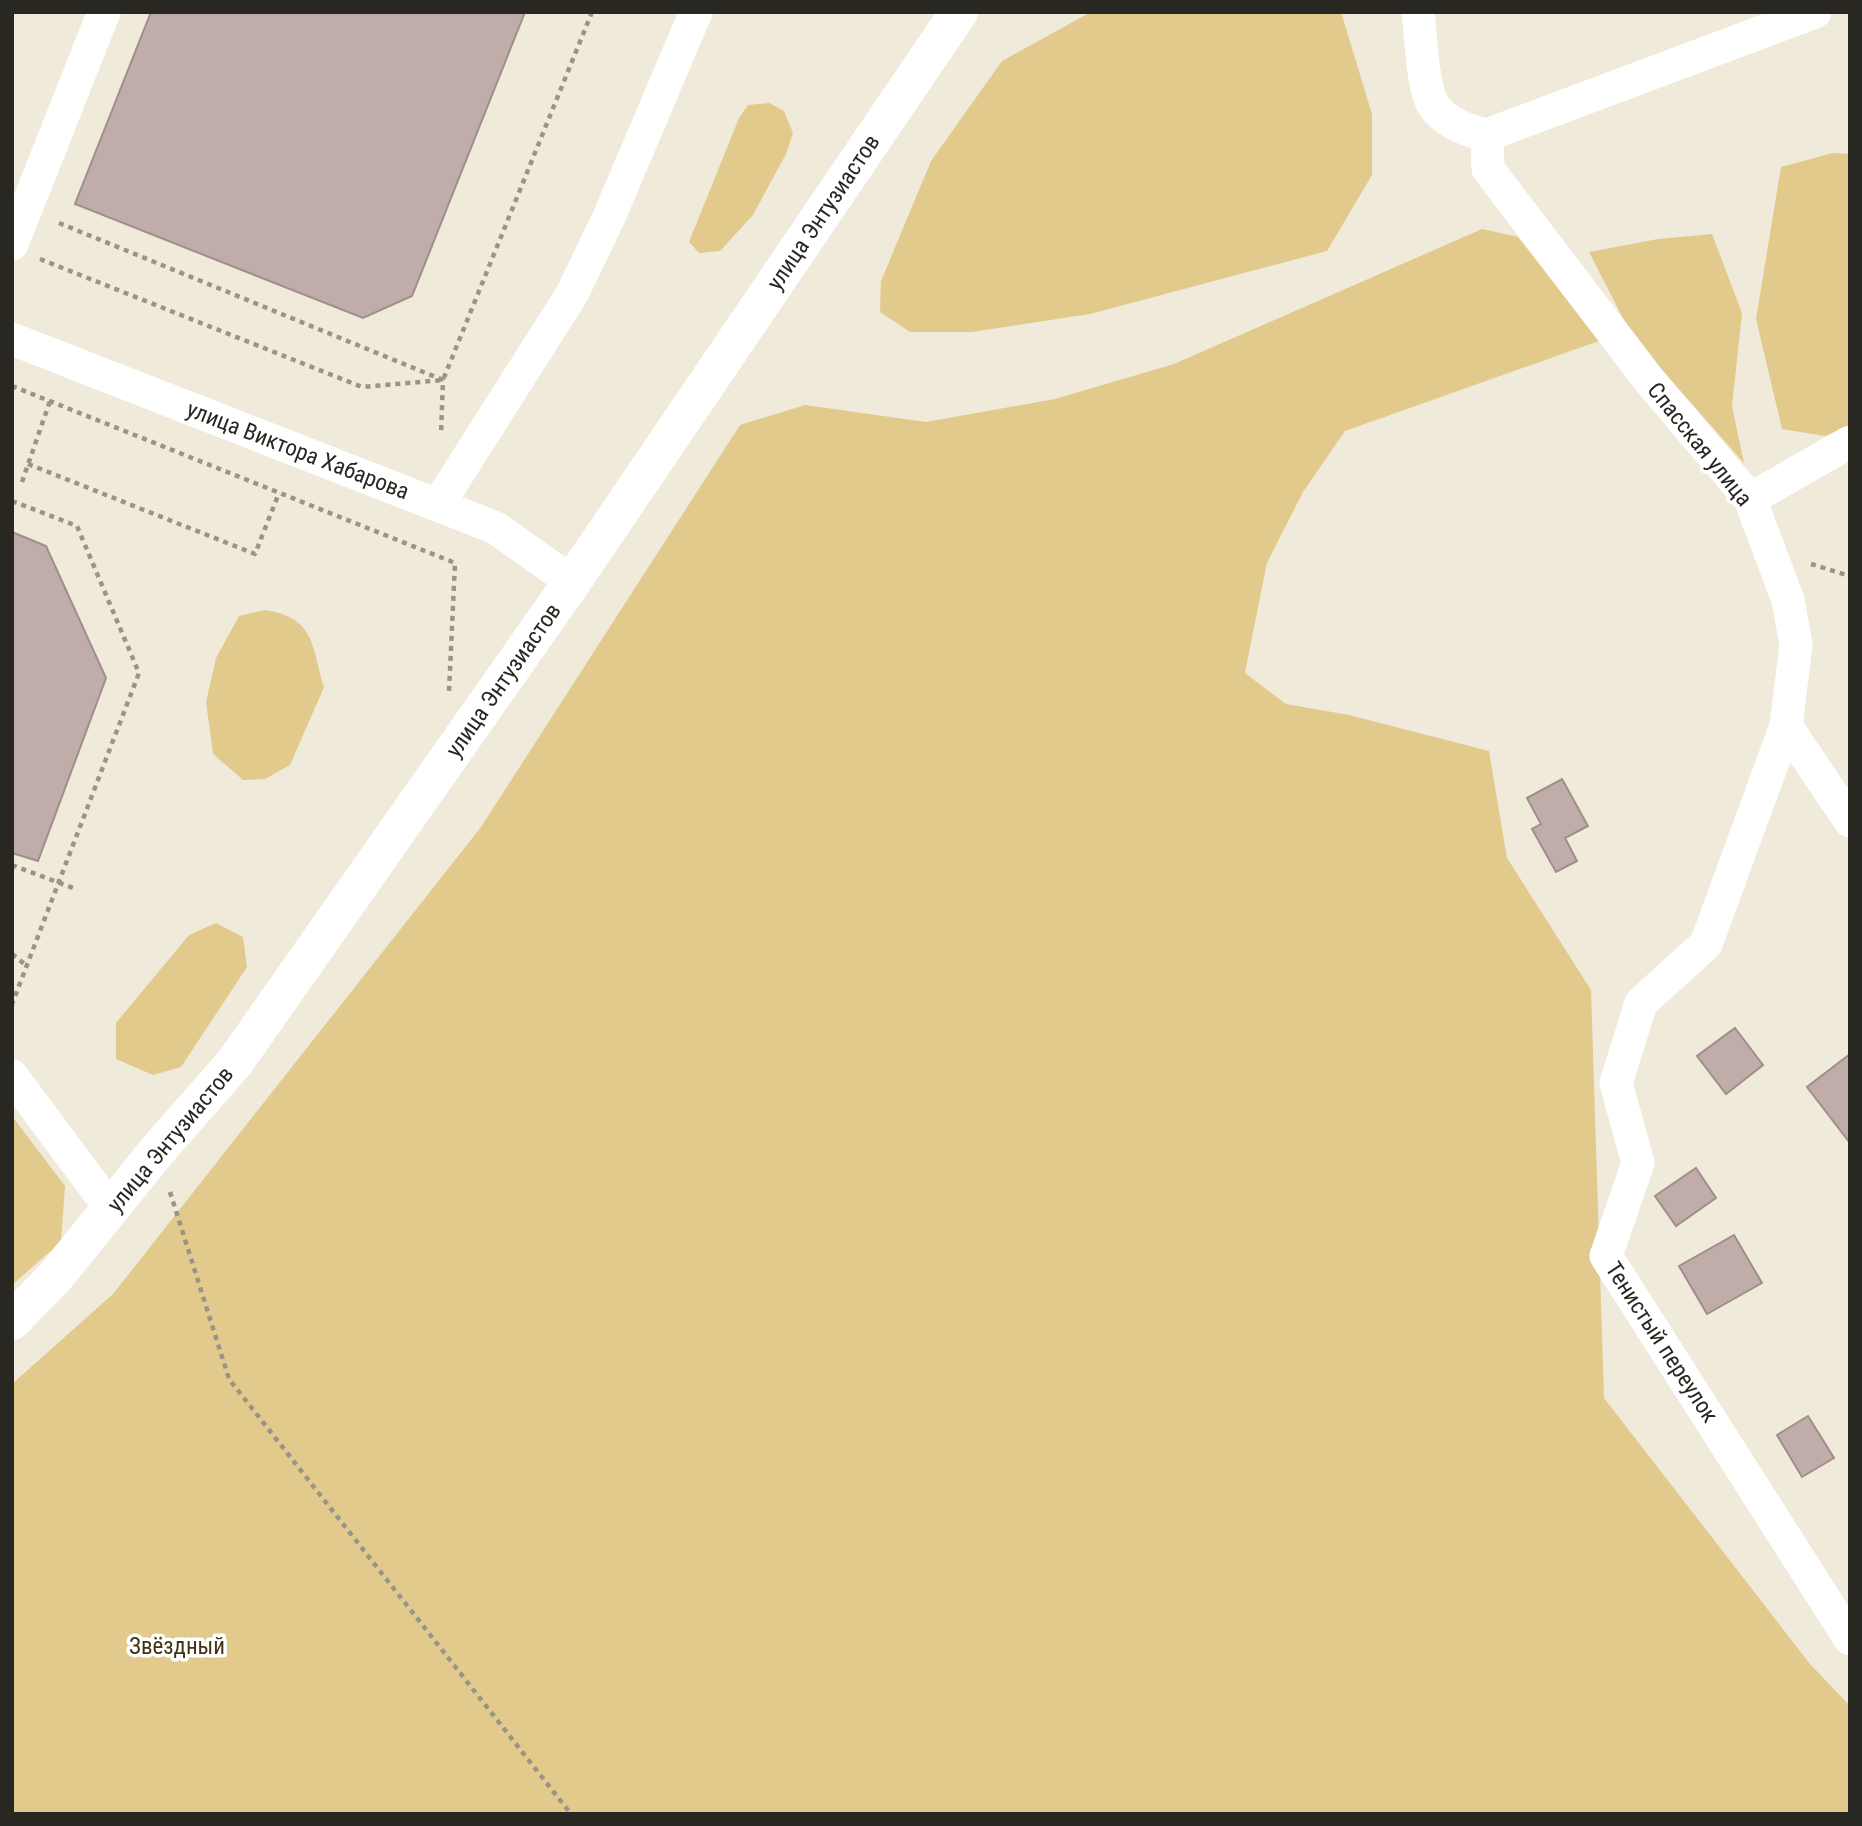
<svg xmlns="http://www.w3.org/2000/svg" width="1862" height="1826" viewBox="0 0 1862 1826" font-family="'Roboto Condensed',sans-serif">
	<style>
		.green { fill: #e2ca8d }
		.building { fill: #c0adaa; stroke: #a08e8b; stroke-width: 2 }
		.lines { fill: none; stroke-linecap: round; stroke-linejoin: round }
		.path { stroke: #989488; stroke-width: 4.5; stroke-dasharray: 5 5; stroke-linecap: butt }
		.minor { stroke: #fff; stroke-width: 33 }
		.major { stroke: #fff; stroke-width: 38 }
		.labels { text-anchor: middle; stroke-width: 7; stroke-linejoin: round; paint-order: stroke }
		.street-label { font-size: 23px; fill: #292721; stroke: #fff }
		.park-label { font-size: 23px; fill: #403415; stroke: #fff }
	</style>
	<rect width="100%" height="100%" fill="#f0eada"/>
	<g class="green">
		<path d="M1091,12H1341L1372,114V175L1327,251L1090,314L972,332H910L880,312L881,281L931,161L1002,61Z"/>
		<path d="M769,103L784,111L793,133L786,154L753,215L720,251L699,253L689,242L739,118L748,105Z"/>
		<path d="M1833,153L1850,154V427L1825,436L1782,429L1756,319L1781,167Z"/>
		<path d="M1482,229L1518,237L1599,341L1345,431L1303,492L1267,563L1245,673L1286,704L1349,715L1489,751L1507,858L1591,990L1604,1398L1810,1664L1850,1706V1814H12V1384L113,1294L481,827L740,425L805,405L926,422L1055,399L1174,364Z"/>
		<path d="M1712,234L1742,313L1732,406L1744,463L1632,336L1589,252L1658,239Z"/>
		<path d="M265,610C315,618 311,644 324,687L290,765L265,779L243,780L213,754L206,702L216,658L239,616Z"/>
		<path d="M216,923L243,937L247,967L181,1067L153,1075L116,1059V1023L189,935Z"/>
		<path d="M12,1116L65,1186L61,1242L12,1285Z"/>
	</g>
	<g class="building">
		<path d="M151,12H525L412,296L363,318L75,204Z"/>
		<path d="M12,532L46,546L106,678L38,861L12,853Z"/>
		<path d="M1562,779L1588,826L1565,838L1577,861L1556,872L1532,829L1541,824L1527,798Z"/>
		<path d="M1735,1028L1763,1065L1726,1094L1697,1056Z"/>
		<path d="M1850,1054V1143L1807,1087Z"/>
		<path d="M1696,1168L1716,1198L1676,1226L1655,1196Z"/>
		<path d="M1734,1235L1762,1283L1707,1314L1679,1266Z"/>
		<path d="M1808,1416L1834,1458L1802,1477L1777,1435Z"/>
	</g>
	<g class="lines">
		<g class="path">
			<path d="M59,223L443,380L441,434"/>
			<path d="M40,259L362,387L443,380L592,12"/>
			<path d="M12,386L455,563L449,691"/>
			<path d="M28,464L255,554L279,493"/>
			<path d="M22,482L50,401"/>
			<path d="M12,501L77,526L139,673L12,1004"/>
			<path d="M1811,564L1850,576"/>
			<path d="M12,865L73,888"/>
			<path d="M12,954L27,966"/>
			<path d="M170,1192L229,1379L571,1814"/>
		</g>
		<g class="minor">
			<path d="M1418,12C1421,35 1422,78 1430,98C1438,120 1467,131 1487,135L1815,12"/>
			<path d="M1487,135L1488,169L1649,380L1750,499L1788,600L1796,645L1786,726L1850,821"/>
			<path d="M12,244L104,12"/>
			<path d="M12,339L496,528L572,582"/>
			<path d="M1750,499L1850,442"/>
			<path d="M438,505L572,294L609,217L696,12"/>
			<path d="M1786,726L1706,944L1641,1003L1616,1083L1638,1163L1606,1256L1850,1639"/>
			<path d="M12,1076L111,1209"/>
		</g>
		<path class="major" d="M12,1321L55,1277L157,1151L235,1062L572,582L959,12"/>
	</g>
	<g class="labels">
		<g class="street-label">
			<text transform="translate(823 212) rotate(-56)" y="8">улица Энтузиастов</text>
			<text transform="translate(1700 444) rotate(51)" y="8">Спасская улица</text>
			<text transform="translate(298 450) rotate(21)" y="8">улица Виктора Хабарова</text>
			<text transform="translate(503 680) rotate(-55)" y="8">улица Энтузиастов</text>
			<text transform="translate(170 1139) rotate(-50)" y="8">улица Энтузиастов</text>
			<text transform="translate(1662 1342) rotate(57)" y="8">Тенистый переулок</text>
		</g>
		<g class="park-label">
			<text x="177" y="1654">Звёздный</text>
		</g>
	</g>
	<rect width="1862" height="1826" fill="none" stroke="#292721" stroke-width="28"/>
</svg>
